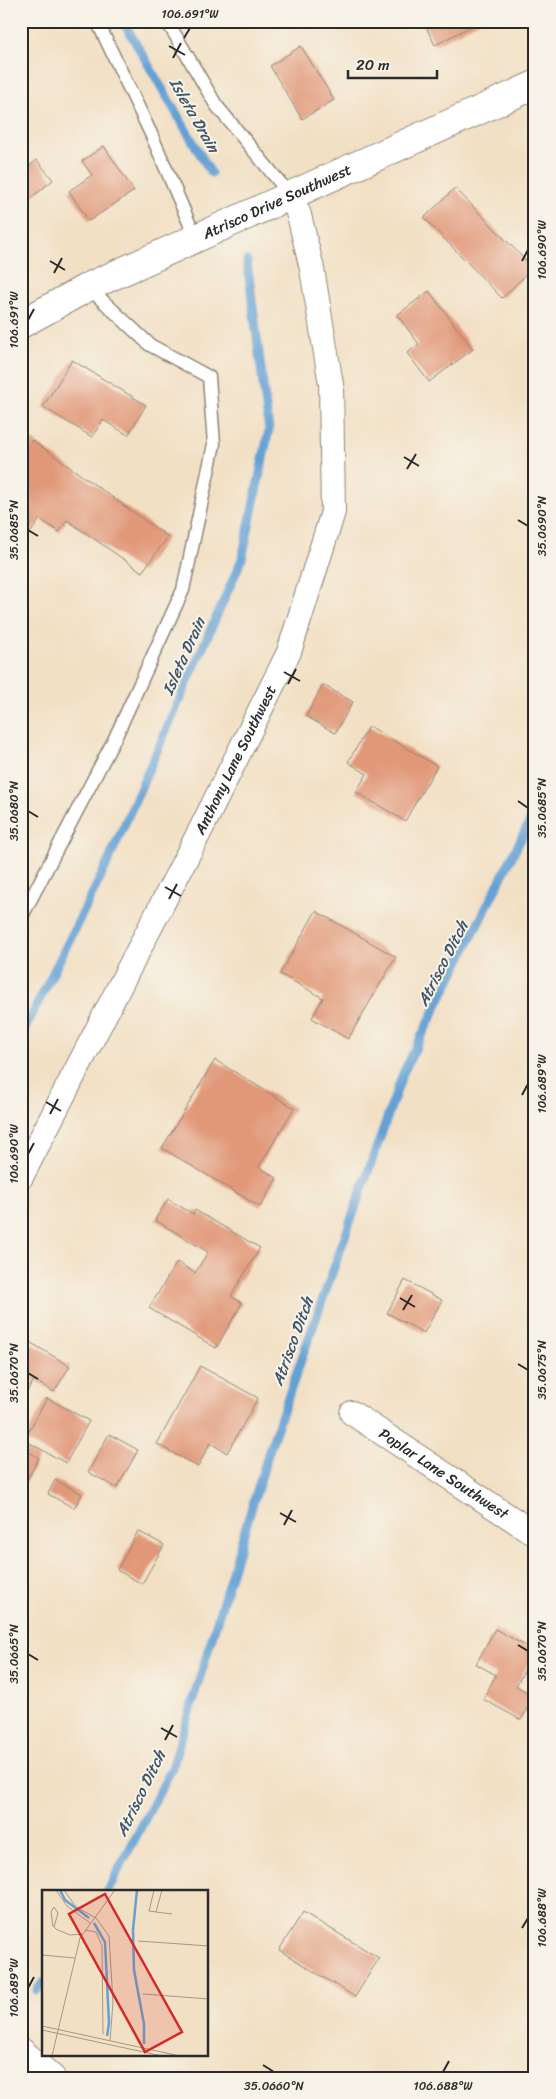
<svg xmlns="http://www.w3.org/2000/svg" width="556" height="2099" viewBox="0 0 556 2099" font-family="Sriracha,sans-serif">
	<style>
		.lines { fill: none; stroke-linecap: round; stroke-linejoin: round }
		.stream { stroke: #64a0d4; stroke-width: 9 }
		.building { fill: #e19878 }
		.service-casing { stroke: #8e8678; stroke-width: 15 }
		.minor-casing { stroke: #8e8678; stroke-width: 26 }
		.tertiary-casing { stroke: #8e8678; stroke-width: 30 }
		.secondary-casing { stroke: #8e8678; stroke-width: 30 }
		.service { stroke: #fff; stroke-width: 12 }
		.minor { stroke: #fff; stroke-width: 24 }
		.tertiary { stroke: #fff; stroke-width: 28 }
		.secondary { stroke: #fff; stroke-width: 28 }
		.ticks { fill: none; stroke: #2b2b2b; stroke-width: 2 }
		.labels { text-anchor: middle; stroke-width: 4; stroke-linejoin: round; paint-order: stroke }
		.street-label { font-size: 15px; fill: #2b2b2b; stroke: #f7f3e8 }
		.water-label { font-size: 16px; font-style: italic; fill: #3f5466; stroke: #f7f3e8 }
		.inset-river { fill: none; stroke: #64a0d4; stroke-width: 2.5 }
		.inset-road { fill: none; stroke: #a29887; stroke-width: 1 }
		.view { fill: #d62828; fill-opacity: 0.15; stroke: #d62828; stroke-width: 2.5 }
		.inset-edge { fill: none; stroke: #2b2b2b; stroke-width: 2.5 }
		.neatline { fill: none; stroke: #2b2b2b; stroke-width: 2 }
		.ticks-label { font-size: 12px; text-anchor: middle; fill: #2b2b2b }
	</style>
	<rect width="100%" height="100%" fill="#f7f3e8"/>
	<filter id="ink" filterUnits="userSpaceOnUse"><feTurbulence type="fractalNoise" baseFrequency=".02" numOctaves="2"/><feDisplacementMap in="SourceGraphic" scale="10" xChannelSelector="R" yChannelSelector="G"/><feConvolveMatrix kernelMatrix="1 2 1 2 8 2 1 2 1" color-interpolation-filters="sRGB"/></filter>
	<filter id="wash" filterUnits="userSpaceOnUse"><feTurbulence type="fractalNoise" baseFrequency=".0096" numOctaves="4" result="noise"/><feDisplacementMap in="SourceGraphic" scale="20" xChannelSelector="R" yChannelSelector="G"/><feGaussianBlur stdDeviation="1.12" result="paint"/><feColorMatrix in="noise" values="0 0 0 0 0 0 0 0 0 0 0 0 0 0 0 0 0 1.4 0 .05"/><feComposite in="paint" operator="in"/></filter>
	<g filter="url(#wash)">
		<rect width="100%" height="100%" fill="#f2e0c5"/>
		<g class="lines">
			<g class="stream">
				<path d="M123,21L211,173"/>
				<path d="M21,1037L107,864L242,559L269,430L247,261"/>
				<path d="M107,1892L172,1768L270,1448L403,1073L535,811"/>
				<path d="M37,1990L44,1982"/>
			</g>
		</g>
		<g id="blocks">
			<g class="building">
				<path d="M423,21H481L435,45Z"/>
				<path d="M301,46L334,100L302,119L270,66Z"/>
				<path d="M104,146L134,191L89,221L69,191L92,175L82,161Z"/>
				<path d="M37,160L53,180L21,206V172Z"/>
				<path d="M455,188L533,268L502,298L424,218Z"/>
				<path d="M429,291L473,349L429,382L407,353L419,344L397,315Z"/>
				<path d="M72,360L146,405L128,435L103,420L92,437L43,407Z"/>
				<path d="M32,440L168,537L142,572L67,520L59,532L40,519L26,539L21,536V456Z"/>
				<path d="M323,685L353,702L335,733L306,716Z"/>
				<path d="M369,726L437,766L405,821L356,792L367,774L348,762Z"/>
				<path d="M316,911L396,957L348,1039L312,1018L323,998L280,974Z"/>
				<path d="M215,1060L294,1108L259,1167L277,1178L260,1207L162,1148Z"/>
				<path d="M168,1199L193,1214L195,1210L260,1248L231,1296L242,1303L216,1348L149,1308L177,1262L195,1273L208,1252L155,1220Z"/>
				<path d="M405,1280L442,1300L424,1333L387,1313Z"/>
				<path d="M21,1337L70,1366L54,1392L34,1380L21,1401Z"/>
				<path d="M200,1366L258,1398L227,1453L210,1443L198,1467L157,1444Z"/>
				<path d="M47,1398L89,1421L66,1463L24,1440Z"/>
				<path d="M109,1434L138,1450L117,1488L88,1472Z"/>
				<path d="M21,1447L39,1458L26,1482L21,1479Z"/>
				<path d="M55,1480L82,1494L74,1508L48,1494Z"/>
				<path d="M138,1531L164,1545L142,1584L117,1570Z"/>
				<path d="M495,1629L535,1651L516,1686L534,1696L521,1720L483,1699L496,1675L476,1664Z"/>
				<path d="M303,1912L379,1958L355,1997L279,1950Z"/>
			</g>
		</g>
	</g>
	<g filter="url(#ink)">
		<use href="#blocks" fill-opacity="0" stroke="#8e8678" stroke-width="1"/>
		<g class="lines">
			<defs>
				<g id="service">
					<path d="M97,21L152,136L196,239"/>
					<path d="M167,21L216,105L291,196"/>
					<path d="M21,918L115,738L183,590L214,444L209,377L150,345L88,287"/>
				</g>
				<g id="minor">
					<path id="s1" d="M21,1177L201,829L289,652L333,512L331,384L312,269L299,215L291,196"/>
					<path id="s2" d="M352,1413L535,1534"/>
				</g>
				<g id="tertiary">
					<path id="s3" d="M21,324L88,287L535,85"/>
				</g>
				<path id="secondary" d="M21,2052L51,2078"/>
			</defs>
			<use href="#service" class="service-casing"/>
			<use href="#minor" class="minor-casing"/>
			<use href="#tertiary" class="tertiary-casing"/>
			<use href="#secondary" class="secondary-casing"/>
			<use href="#service" class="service"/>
			<use href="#minor" class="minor"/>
			<use href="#tertiary" class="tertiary"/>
			<use href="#secondary" class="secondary"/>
		</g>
	</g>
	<path class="ticks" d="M184,38L190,28M169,46L185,55M173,58L181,43M50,261L65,270M522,261L528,250M54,273L62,258M28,320L34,309M404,457L419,466M407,469L416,454M518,520L528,526M28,530L38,536M284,672L300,681M288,684L296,669M518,801L528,808M28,811L38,817M165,887L181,896M169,899L177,884M522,1095L528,1084M46,1102L61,1111M50,1114L58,1099M28,1154L34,1143M400,1298L415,1307M403,1310L412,1295M518,1364L528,1370M28,1373L38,1379M280,1513L296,1522M284,1525L292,1510M518,1645L528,1651M28,1654L38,1660M161,1728L177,1737M165,1740L173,1725M522,1928L528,1918M28,1988L34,1977M263,2065L274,2072M443,2072L449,2061"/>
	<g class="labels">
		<g class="street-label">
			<text dy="5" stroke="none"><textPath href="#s3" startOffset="284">Atrisco Drive Southwest</textPath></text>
			<text dy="5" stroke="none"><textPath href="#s1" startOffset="469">Anthony Lane Southwest</textPath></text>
			<text dy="5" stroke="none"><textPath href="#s2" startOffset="110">Poplar Lane Southwest</textPath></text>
		</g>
		<g class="water-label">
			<text transform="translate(195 115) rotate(60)" y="6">Isleta Drain</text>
			<text transform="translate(183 656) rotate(-66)" y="6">Isleta Drain</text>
			<text transform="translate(442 963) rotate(-63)" y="6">Atrisco Ditch</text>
			<text transform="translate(292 1341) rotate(-70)" y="6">Atrisco Ditch</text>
			<text transform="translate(140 1793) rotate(-64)" y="6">Atrisco Ditch</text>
		</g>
	</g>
	<g transform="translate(42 1890)">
		<rect width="166" height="166" fill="#f2e0c5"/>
		<path class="inset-river" d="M18,0L23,10L47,28M95,0L91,40L92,80L102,134V154M52,33L63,52L67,133L65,146"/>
		<path class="inset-road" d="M14,0L25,16L48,33M22,0L34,17L54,28L67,46L71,112L68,151M112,0L107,21L114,22L120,0M114,22L130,24M12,37L16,23L12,17L9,22L11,36L14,39L16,40L28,45L40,44M43,40L54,42L60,56L61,144M96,51L167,56M0,65L33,68M101,104L167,109M0,136L138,166M0,140L120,166M10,166L38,48L73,0"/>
		<path class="view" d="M63,4L140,142L103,162L27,24Z"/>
		<rect width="166" height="166" class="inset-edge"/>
	</g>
	<rect width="556" height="2099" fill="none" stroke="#f7f3e8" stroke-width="55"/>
	<path d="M348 70v8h89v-8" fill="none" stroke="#2b2b2b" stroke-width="2.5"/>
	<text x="356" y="70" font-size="15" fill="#2b2b2b" stroke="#f7f3e8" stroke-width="4" paint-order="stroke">20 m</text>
	<rect x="28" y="28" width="500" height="2044" class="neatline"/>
	<g class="ticks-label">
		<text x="190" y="18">106.691°W</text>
		<text transform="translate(542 250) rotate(-90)" y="4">106.690°W</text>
		<text transform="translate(14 320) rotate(-90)" y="4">106.691°W</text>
		<text transform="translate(542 526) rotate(-90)" y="4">35.0690°N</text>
		<text transform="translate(14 530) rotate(-90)" y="4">35.0685°N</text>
		<text transform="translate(542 808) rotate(-90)" y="4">35.0685°N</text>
		<text transform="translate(14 811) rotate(-90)" y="4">35.0680°N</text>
		<text transform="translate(542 1084) rotate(-90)" y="4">106.689°W</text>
		<text transform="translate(14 1154) rotate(-90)" y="4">106.690°W</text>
		<text transform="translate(542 1370) rotate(-90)" y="4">35.0675°N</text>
		<text transform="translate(14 1373) rotate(-90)" y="4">35.0670°N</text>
		<text transform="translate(542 1651) rotate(-90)" y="4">35.0670°N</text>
		<text transform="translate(14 1654) rotate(-90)" y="4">35.0665°N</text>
		<text transform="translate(542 1918) rotate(-90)" y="4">106.688°W</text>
		<text transform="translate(14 1988) rotate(-90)" y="4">106.689°W</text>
		<text x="274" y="2090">35.0660°N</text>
		<text x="443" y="2090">106.688°W</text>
	</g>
</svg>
